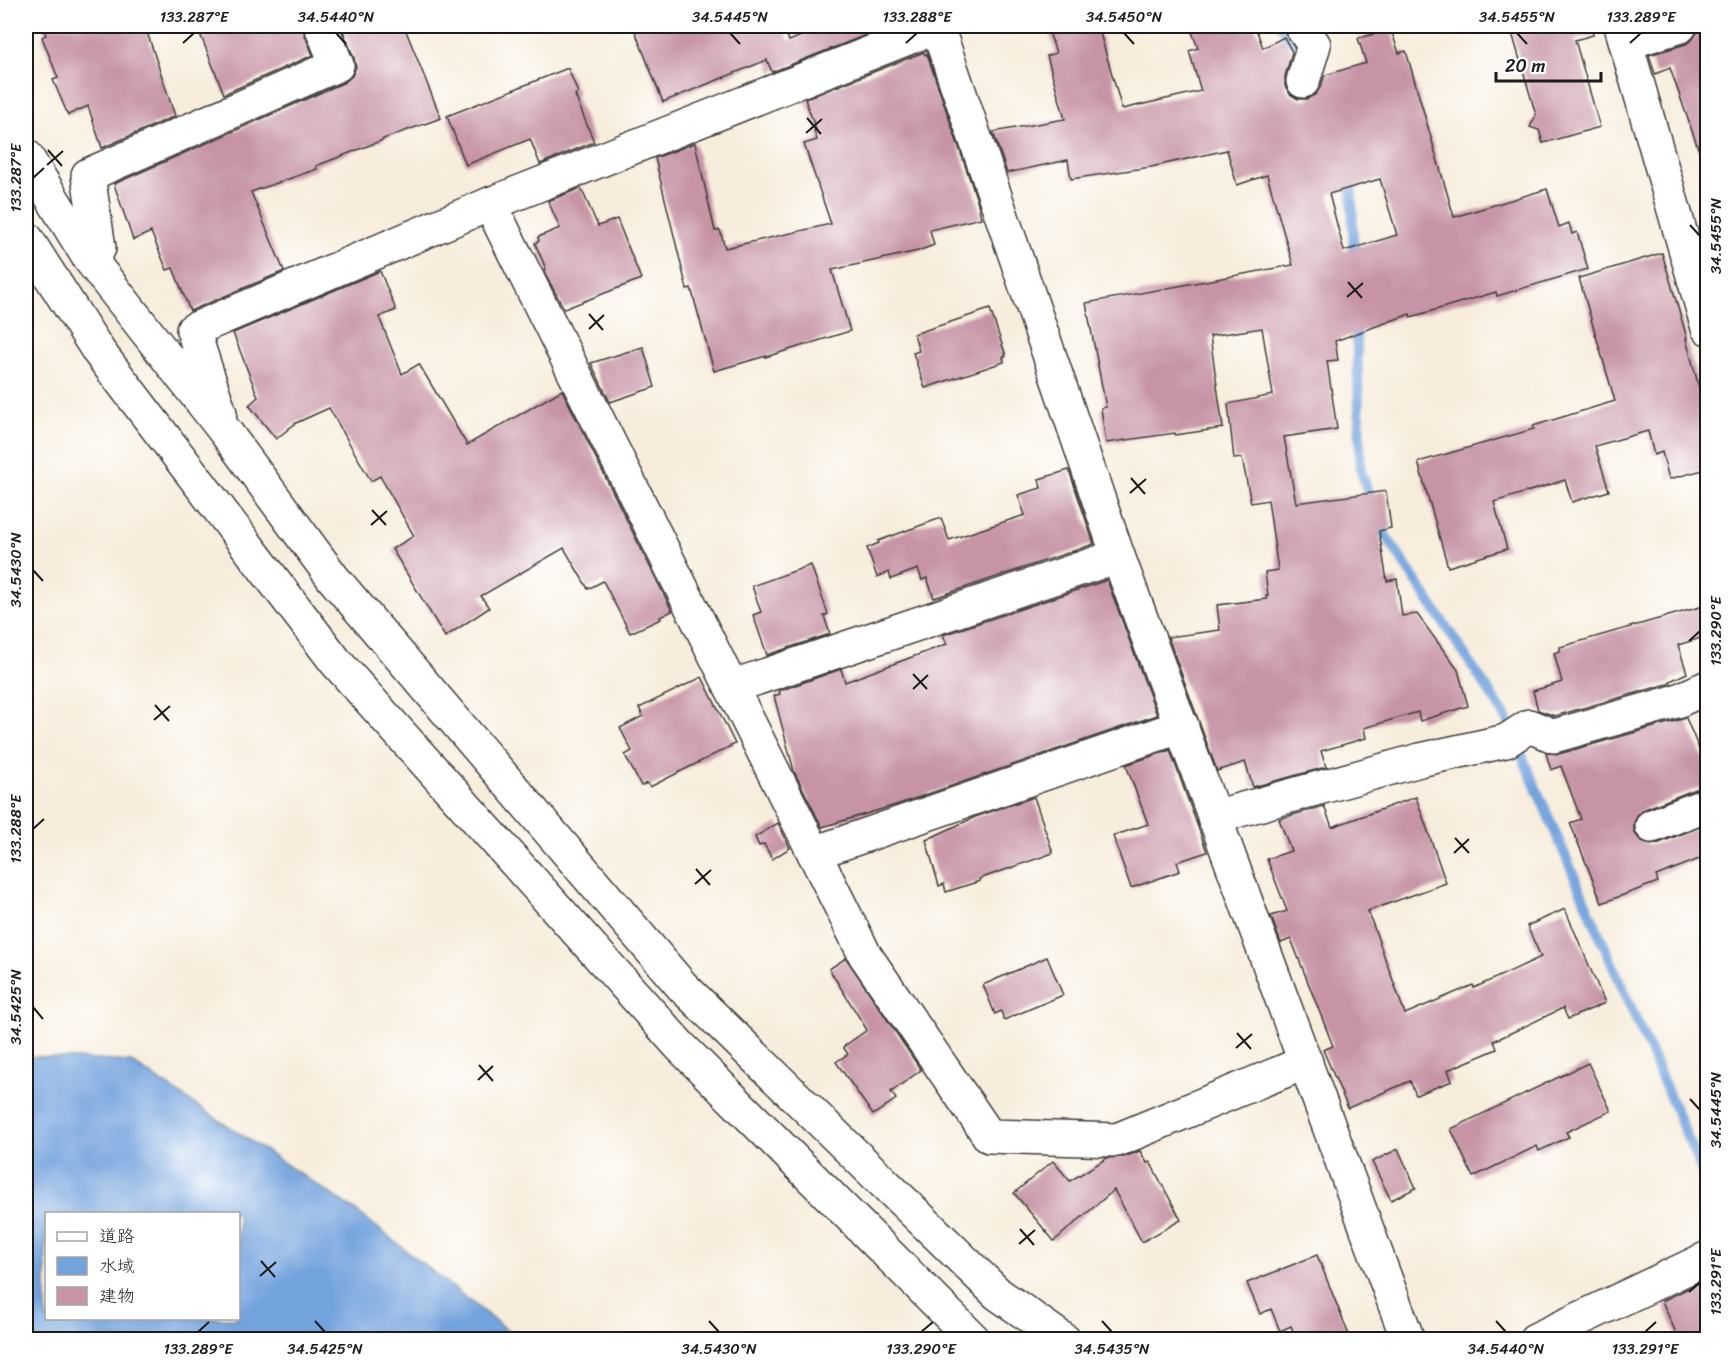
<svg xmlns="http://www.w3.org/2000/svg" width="1733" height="1365" viewBox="0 0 1733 1365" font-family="Sriracha,'Klee One',sans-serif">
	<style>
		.water { fill: #73a3dd; stroke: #48607c; stroke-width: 1.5; fill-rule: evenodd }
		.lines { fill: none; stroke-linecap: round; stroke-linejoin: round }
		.stream { stroke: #73a3dd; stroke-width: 10 }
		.building { fill: #c794a6; fill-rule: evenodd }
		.minor-casing { stroke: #3d3b39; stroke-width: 36 }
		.minor { stroke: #fff; stroke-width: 33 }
		.ticks { fill: none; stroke: #1c1c1c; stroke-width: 2 }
		.neatline { fill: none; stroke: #1c1c1c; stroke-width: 2 }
		.ticks-label { font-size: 15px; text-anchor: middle; fill: #1c1c1c }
	</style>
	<rect width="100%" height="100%" fill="#fff"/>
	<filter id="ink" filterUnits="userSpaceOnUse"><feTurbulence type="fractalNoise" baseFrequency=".0167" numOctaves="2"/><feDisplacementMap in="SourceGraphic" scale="12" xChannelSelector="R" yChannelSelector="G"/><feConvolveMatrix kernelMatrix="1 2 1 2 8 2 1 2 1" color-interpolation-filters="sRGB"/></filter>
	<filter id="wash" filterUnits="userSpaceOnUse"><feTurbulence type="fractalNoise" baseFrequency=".008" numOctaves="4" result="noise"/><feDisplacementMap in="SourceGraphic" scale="24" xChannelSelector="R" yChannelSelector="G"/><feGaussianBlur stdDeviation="1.35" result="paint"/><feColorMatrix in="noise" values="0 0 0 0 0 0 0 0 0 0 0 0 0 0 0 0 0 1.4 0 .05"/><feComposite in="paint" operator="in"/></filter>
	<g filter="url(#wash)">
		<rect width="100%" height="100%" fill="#f7eddc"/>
		<path class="water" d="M26,1056L131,1062L355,1210L518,1339H26ZM46,1214H238V1318H46Z"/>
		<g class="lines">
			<g class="stream">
				<path d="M1281,26L1294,42"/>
				<path d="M1351,173L1354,262"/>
				<path d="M1356,320L1361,471L1378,524L1504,714L1708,1185"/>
			</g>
		</g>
		<g id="blocks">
			<g class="building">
				<path d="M42,26H145L175,116L102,148L88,106L68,115L53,80L58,78L42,37L46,35Z"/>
				<path d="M197,26H303L304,33L313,55L224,94Z"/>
				<path d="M341,26H404L441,118L383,139V140L316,166L317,169L251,192L284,271L190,311L173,268L167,270L151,232L133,240L114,184L345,82L352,76L356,67L354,58Z"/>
				<path d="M633,26H783L789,41L825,26H874L876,31L772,72L767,60L663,102Z"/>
				<path d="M1047,26H1098L1122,109L1201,91L1189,51L1198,48L1190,26H1255L1263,48L1284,37L1292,52L1285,76V86L1290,94L1298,99H1307L1316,94L1321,86L1325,75L1366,63L1358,38L1391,30L1399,53L1406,51L1454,217L1547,189L1559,227L1569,223L1572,234L1577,232L1588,269L1497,296L1496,292L1411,317L1410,314L1335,341L1338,360L1327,361L1337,429L1284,437L1296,503L1386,491L1391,528L1379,531L1387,581L1397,579L1402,616L1417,614L1458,670L1468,706L1420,721L1418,712L1364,728L1366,738L1321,751L1326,767L1253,787L1245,762L1217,771L1168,637L1220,630L1217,605L1267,599L1266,596H1268L1265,572L1278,570L1268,500L1251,503L1242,458L1234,459L1228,404L1273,395L1262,328L1210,336L1223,428L1175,435V433L1106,443L1101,408L1106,407L1086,303L1293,265L1267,175L1237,185L1227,150L1151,167L1071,179L1068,160L1007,173L993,132L1065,119L1047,56L1056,53ZM1380,179L1397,235L1344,251L1329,194Z"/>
				<path d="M1510,26H1592L1593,35L1575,40L1600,127L1543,143L1539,130L1530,127L1536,115Z"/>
				<path d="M1707,28V161L1703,162L1670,68L1655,74L1649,55L1686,44L1693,39L1698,31Z"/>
				<path d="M924,52L925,55L927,54L978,203L981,218L930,230L934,245L918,251L832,270L850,331L766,357V356L714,371L691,288L687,289L655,158L695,143L715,231L720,230L725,248L831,224L804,144L817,140L814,131L816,130L805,99Z"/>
				<path d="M568,68L578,93L575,95L594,142L540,164L530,139L466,165L447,116Z"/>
				<path d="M581,188L598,226L617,219L641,279L564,309L545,273L544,270L546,269L535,243L539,241L538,237L560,228L548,201Z"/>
				<path d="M1662,253L1687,338L1686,339L1707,417V469L1669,479L1662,452L1654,455L1648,431L1595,446L1609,491L1572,502L1565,480L1494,502L1507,549L1448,567L1418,462L1534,429L1533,426L1615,401L1579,278Z"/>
				<path d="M380,271L396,310L379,317L402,374L419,364L467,445L562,390L672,611L660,617L661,619L630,633L603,581L588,589L564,548L481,596L489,608L445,637L392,549L414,536L380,476L371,481L329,408L296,423L276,439L249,405L258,397L233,333Z"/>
				<path d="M990,309L1006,356L1003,357L1004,362L925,388L913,353L919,351L914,334Z"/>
				<path d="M643,347L655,387L610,402L591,363Z"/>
				<path d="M1069,470L1094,544L934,598L927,578L922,580L918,569L891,579L889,572L877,577L867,548L879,543L878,541L941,518L949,540L1025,515L1018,495L1041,488L1039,479Z"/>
				<path d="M811,565L828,614L824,616L830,634L767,655L753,615L761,612L752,586Z"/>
				<path d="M1107,580L1157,715L899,804L822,827L794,771L774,696L780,694L779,691L841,669L845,682L947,644L943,635Z"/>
				<path d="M1707,605V636L1678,645L1687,673L1670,681L1671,683L1555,716L1538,710L1533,691L1562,682L1554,653L1560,651V647Z"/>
				<path d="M702,677L735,744L650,787L647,783L641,786L625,755L632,751L620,728L643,716L639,708Z"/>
				<path d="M1686,718L1707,768V786L1701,787L1645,809L1638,814L1634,823V832L1640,840L1650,845L1659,843L1707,824V856L1656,876L1658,882L1602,903L1570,823L1581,819L1561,766L1551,770L1546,753L1559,754Z"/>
				<path d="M1170,750L1207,852L1177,862L1180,871L1131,888L1113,836L1148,824L1126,765Z"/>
				<path d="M1034,797L1053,853L979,879L980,881L946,892L944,884L939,886L926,840L975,817Z"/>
				<path d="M1416,797L1446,883L1368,911L1405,1014L1473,985L1474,988L1541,957L1527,926L1565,909L1605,1003L1568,1019L1563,1008L1494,1041L1497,1049L1448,1070L1452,1081L1416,1095L1410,1081L1348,1108L1323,1050L1333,1046L1291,939L1281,943L1271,916L1287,911L1267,859L1291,851L1279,819L1324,806L1332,827Z"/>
				<path d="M778,823L790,848L772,859L764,844L759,846L755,837Z"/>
				<path d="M1047,957L1063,995L1004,1020L1001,1011L995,1014L983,985Z"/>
				<path d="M846,958L921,1070L891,1092L896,1099L873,1115L836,1062L848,1054L843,1047L867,1030L829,969Z"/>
				<path d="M1588,1063L1611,1111L1566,1132L1569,1137L1539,1151L1537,1146L1473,1177L1451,1129Z"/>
				<path d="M1398,1149L1416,1188L1391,1200L1372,1162Z"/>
				<path d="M1140,1151L1147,1163L1150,1162L1181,1220L1142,1242L1114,1190L1054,1241L1014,1193L1053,1161L1070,1181L1107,1158L1124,1157Z"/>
				<path d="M1317,1255L1351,1340H1297L1291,1326L1280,1331L1271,1309L1260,1314L1247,1283Z"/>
				<path d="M1707,1279V1340H1679L1662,1301Z"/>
			</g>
		</g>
	</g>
	<g filter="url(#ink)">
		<use href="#blocks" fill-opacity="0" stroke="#3d3b39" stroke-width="1.5"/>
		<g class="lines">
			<defs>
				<g id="minor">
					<path d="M928,26L942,41L1118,556L1408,1340"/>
					<path d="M1301,26L1314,45L1303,81"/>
					<path d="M1621,26L1708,328"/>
					<path d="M1626,43L1680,26"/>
					<path d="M26,156L89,258L227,434L333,578L682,986L998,1294L1064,1340"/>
					<path d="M490,204L865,955L989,1136L1117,1140L1306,1062"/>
					<path d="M26,238L99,352L336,662L679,1045L974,1340"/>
					<path d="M89,258L99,248L88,175L337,65L321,26"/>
					<path d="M220,413L193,330L490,204L938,26"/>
					<path d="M731,687L1118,556"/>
					<path d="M1214,817L1420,760L1506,741L1529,726L1554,736L1677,701L1708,687"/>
					<path d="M1652,826L1708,804"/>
					<path d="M814,853L1182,726"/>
					<path d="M1535,1340L1708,1258"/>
				</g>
			</defs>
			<use href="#minor" class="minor-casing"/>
			<use href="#minor" class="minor"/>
		</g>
	</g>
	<path class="ticks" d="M336,33L346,44M730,33L740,44M1124,33L1134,44M1517,33L1527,44M183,43L194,33M906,43L917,33M1630,43L1641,33M807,118L821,134M806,133L822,119M48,150L62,166M47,165L63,151M33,178L44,168M1690,225L1700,236M1348,282L1362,298M1347,297L1363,283M589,314L603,330M589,329L604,315M1131,478L1145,494M1130,493L1146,479M372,510L386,525M371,525L387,511M33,570L43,581M1689,641L1700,631M913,674L927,689M913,689L928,675M155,705L169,721M154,720L170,706M33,829L44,819M1455,838L1469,853M1454,853L1469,839M696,869L710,885M695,884L711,870M33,1007L43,1019M1237,1033L1251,1049M1236,1048L1252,1034M479,1065L493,1081M478,1080L493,1066M1690,1099L1700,1110M1020,1229L1034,1245M1019,1244L1035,1230M261,1261L275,1277M260,1276L276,1262M1689,1292L1700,1282M315,1321L325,1332M709,1321L719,1332M1102,1321L1112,1332M1496,1321L1506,1332M198,1332L209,1322M921,1332L933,1322M1645,1332L1656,1322"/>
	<rect width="1733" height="1365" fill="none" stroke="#fff" stroke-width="66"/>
	<rect x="45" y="1212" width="195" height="108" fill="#ffffff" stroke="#a4a4a4" stroke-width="1.5"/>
	<rect x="57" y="1232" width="30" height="9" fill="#ffffff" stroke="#a4a4a4" stroke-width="1.5"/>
	<text x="99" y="1242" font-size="18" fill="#1c1c1c">道路</text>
	<rect x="57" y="1257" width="30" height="18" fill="#73a3dd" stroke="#a4a4a4" stroke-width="1.5"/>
	<text x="99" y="1272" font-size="18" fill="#1c1c1c">水域</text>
	<rect x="57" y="1287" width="30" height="18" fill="#c794a6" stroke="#a4a4a4" stroke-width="1.5"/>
	<text x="99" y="1302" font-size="18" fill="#1c1c1c">建物</text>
	<path d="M1496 72v9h105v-9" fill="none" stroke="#1c1c1c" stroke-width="3"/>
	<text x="1505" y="72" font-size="18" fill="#1c1c1c" stroke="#ffffff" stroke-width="4.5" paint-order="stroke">20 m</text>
	<rect x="33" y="33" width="1667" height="1299" class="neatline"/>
	<g class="ticks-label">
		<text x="194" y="22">133.287°E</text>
		<text x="336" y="22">34.5440°N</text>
		<text x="730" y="22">34.5445°N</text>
		<text x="917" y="22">133.288°E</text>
		<text x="1124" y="22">34.5450°N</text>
		<text x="1517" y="22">34.5455°N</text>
		<text x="1641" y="22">133.289°E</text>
		<text transform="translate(16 178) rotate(-90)" y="5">133.287°E</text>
		<text transform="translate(1716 236) rotate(-90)" y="5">34.5455°N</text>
		<text transform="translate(16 570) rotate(-90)" y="5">34.5430°N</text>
		<text transform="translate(1716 631) rotate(-90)" y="5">133.290°E</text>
		<text transform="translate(16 829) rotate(-90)" y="5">133.288°E</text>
		<text transform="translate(16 1007) rotate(-90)" y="5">34.5425°N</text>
		<text transform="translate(1716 1110) rotate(-90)" y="5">34.5445°N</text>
		<text transform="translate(1716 1282) rotate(-90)" y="5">133.291°E</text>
		<text x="198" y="1354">133.289°E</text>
		<text x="325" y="1354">34.5425°N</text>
		<text x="719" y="1354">34.5430°N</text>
		<text x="921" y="1354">133.290°E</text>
		<text x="1112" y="1354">34.5435°N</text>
		<text x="1506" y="1354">34.5440°N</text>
		<text x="1645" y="1354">133.291°E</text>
	</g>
</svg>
